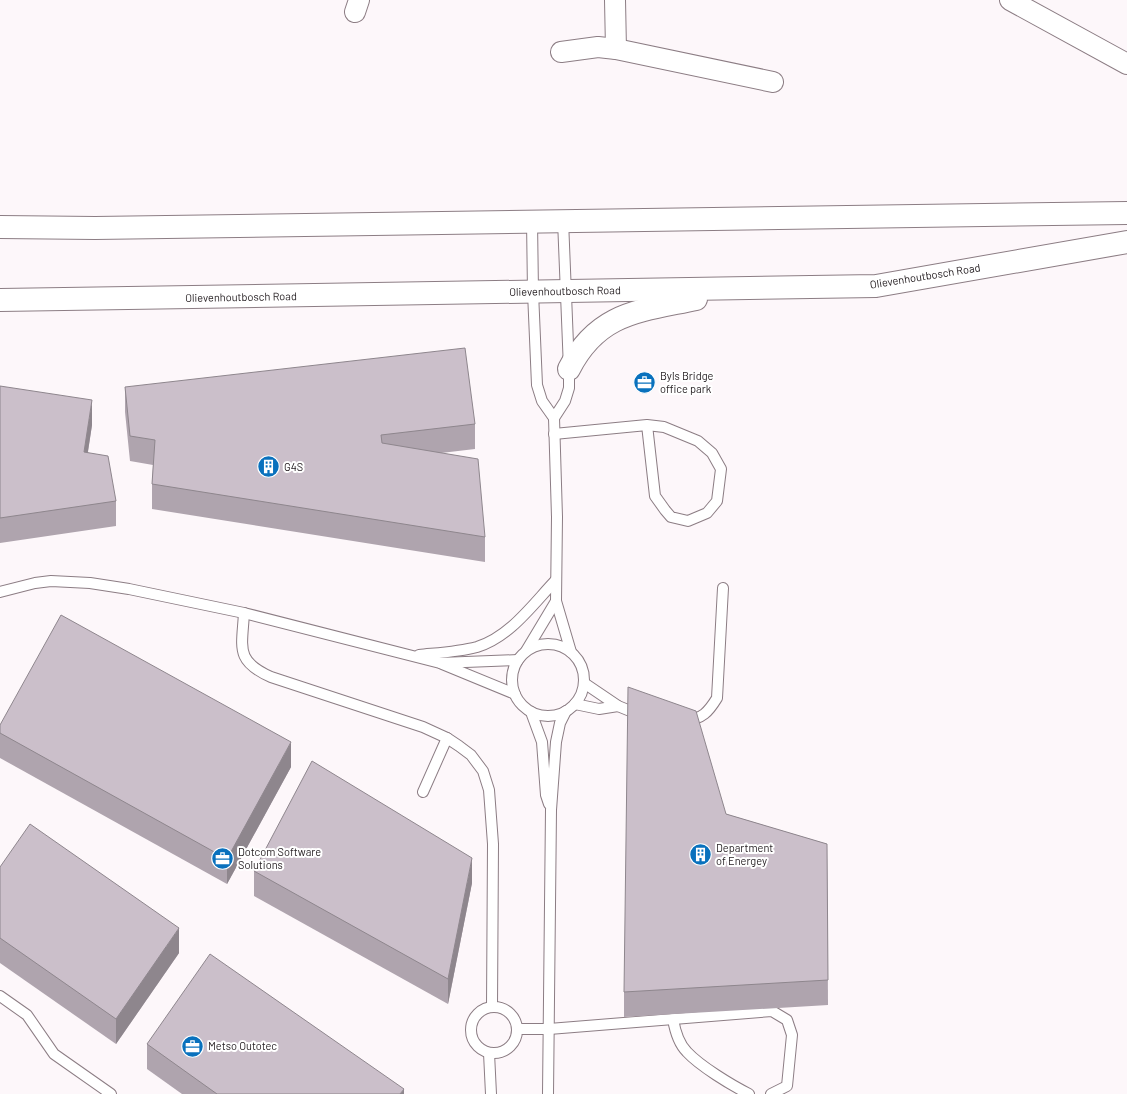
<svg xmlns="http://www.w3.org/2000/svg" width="1127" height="1094" viewBox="0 0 1127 1094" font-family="Barlow,sans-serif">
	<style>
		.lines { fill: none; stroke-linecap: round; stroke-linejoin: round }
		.service-casing { stroke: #8c7d84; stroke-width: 12 }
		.minor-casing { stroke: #8c7d84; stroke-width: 22 }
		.secondary-casing { stroke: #8c7d84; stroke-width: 24 }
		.service { stroke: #fff; stroke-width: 10 }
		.minor { stroke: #fff; stroke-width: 20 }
		.secondary { stroke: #fff; stroke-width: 22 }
		.wall { fill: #afa4ae }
		.shaded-wall { fill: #8e868d }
		.building { fill: #cbbfca; stroke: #8e868d }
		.labels { text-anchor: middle; stroke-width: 4; stroke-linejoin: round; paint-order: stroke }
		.street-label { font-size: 11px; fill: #282225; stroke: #fff }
		.poi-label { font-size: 11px; fill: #282225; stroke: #fff; text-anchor: start }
	</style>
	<rect width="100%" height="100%" fill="#fdf7fa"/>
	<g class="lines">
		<defs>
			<g id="service">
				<path d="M563,220L569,369V388L565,401L554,418L557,517L556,601L571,652"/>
				<path d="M532,221L533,292L537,385L542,401L554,418"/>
				<path d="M554,434L647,425L655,496L665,510L671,517L688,521L707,513L717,501L721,469L712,453L698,441L664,427L647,425"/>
				<path d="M0,592L35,583L51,581L90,583L129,589L244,613L440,663L518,660"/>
				<path d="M244,613C242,648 235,661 271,677L423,727L447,738L459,746L471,755L483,771L489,790L493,844L492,1006"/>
				<circle cx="548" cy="680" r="36"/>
				<path d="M526,651L556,601"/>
				<path d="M419,655C438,653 458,652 477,647C510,637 533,604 556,580"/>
				<path d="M442,664L515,694"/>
				<path d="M584,683L618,706L640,715"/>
				<path d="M575,704L599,709L618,706"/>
				<path d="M531,712L542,742L546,795L549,804"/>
				<path d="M685,720C702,720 709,711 717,698L723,588"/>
				<path d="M423,792L447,738"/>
				<path d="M0,996L27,1015L54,1054L111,1094"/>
				<circle cx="494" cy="1030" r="23"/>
				<path d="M673,1019C675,1031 678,1043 687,1052C700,1066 731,1085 749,1094"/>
				<path d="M518,1029H549L772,1011L787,1020L792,1035L787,1086L771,1094"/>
				<path d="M489,1053L491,1094"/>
				<path d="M548,1094L551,810L556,742L560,723L566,711"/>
			</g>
			<g id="minor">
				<path d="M615,0L616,49"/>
				<path d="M1010,0L1127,64"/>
				<path d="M355,12L359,0"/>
				<path d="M561,52L598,47L616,49L773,82"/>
			</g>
			<g id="secondary">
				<path d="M0,227L95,228L1127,213"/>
				<path d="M0,300L876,286L1127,242"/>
				<path d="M569,369C598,312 640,311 696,299"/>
			</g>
		</defs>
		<use href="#service" class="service-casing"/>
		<use href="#minor" class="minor-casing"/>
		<use href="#secondary" class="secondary-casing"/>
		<use href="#service" class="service"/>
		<use href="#minor" class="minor"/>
		<use href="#secondary" class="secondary"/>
	</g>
	<g class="wall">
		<path d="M0,386L92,425L88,452L116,501V526L0,543Z"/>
		<path d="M125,387L475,424V449L441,453L485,537V562L152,509V484L153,465L130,461L125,412Z"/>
		<path d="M0,733L291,767L227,884L0,758Z"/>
		<path d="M726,814L827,844L828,1005L624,1017V992Z"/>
		<path d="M0,867L179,953L116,1044L0,963Z"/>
		<path d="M254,871L472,883L448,1004L254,896Z"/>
		<path d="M147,1044L404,1094H182L147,1069Z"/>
	</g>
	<g class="shaded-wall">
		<path d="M92,400V425L84,476V452Z"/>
		<path d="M291,742V767L227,884V859Z"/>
		<path d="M472,858V883L448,1004V979Z"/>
		<path d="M179,928V953L116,1044V1019Z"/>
		<path d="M404,1089V1094H400Z"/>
	</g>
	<g class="building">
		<path d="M465,348L475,424L381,435L382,443L478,459L485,537L152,484L155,440L130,436L125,387Z"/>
		<path d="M0,386L92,400L84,452L108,456L116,501L0,518Z"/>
		<path d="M61,615L291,742L227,859L0,733V725Z"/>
		<path d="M628,687L696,711L726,814L827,844L828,980L624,992Z"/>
		<path d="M312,761L472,858L448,979L254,871Z"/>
		<path d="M30,824L179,928L116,1019L0,938V867Z"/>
		<path d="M210,954L404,1089L400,1094H217L147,1044Z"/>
	</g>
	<defs>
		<symbol id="office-disc" viewBox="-11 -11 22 22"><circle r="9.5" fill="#0971bd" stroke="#fff"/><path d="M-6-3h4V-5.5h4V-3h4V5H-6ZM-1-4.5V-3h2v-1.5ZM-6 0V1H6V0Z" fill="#fff"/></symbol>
		<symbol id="building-disc" viewBox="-11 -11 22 22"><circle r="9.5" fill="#0971bd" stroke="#fff"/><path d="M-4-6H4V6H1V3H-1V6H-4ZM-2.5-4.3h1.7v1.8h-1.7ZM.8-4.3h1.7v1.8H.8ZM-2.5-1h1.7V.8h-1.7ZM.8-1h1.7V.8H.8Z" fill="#fff"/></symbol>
	</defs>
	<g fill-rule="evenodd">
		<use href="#office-disc" x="632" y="370" width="25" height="25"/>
		<use href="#building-disc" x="256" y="454" width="25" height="25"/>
		<use href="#building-disc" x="688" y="842" width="25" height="25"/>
		<use href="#office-disc" x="210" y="846" width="25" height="25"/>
		<use href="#office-disc" x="180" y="1034" width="25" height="25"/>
	</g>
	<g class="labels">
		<g class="street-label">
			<text transform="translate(925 276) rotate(-9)" y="4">Olievenhoutbosch Road</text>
			<text transform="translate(565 291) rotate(-1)" y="4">Olievenhoutbosch Road</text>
			<text transform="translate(241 297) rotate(-1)" y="4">Olievenhoutbosch Road</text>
		</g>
		<g class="poi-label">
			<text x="660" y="380">Byls Bridge<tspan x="660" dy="13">office park</tspan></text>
			<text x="284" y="471">G4S</text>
			<text x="716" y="852">Department<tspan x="716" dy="13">of Energey</tspan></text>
			<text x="238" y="856">Dotcom Software<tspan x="238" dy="13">Solutions</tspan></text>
			<text x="208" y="1050">Metso Outotec</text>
		</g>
	</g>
</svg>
